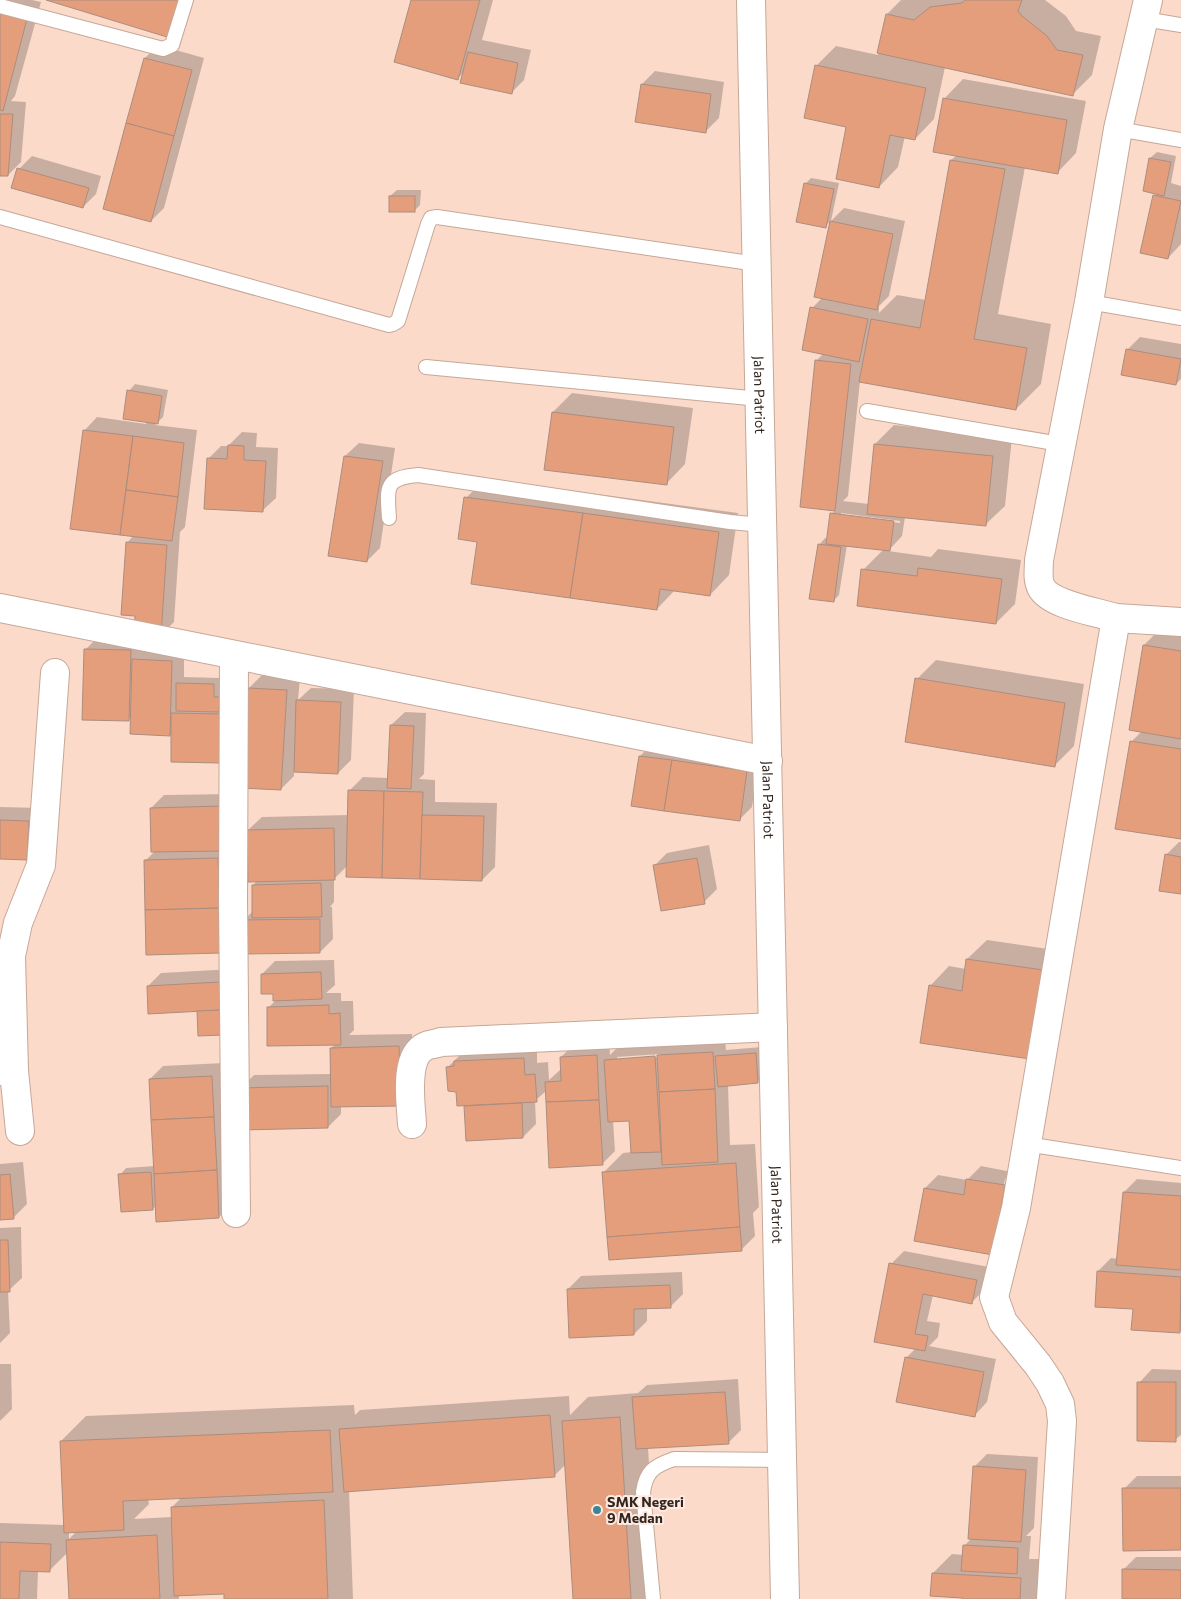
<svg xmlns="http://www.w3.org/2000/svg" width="1181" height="1599" viewBox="0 0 1181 1599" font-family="Commissioner,sans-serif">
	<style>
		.shadow { fill: #0003; fill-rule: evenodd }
		.building { fill: #e59e7c; stroke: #ab8d7f }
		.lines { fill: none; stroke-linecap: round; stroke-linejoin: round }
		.lane-casing { stroke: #c6a798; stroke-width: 16 }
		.street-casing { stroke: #c6a798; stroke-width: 30 }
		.lane { stroke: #fff; stroke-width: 14 }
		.street { stroke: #fff; stroke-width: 28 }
		.poi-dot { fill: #3f8492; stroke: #feeae1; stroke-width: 2 }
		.labels { text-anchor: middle; stroke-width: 4; stroke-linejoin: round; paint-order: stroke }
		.street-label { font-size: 14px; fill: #322620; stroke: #feeae1 }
		.poi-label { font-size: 14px; font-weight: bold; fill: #322620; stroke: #feeae1; text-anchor: start }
	</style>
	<rect width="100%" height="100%" fill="#fbdaca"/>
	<g class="shadow">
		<path d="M0,0H32L41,2L15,96L11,101L26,102L21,162L8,175L0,174Z"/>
		<path d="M412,0H493L482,40L531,50L524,80L511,93L464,72L457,79Z"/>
		<path d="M901,0H1045L1066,16L1076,31L1101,36L1092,75L1073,94L945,67L934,119L915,139L905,136L898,167L879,187L817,65L836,46L878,55L887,14Z"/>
		<path d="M158,45L204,58L164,208L151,221L145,58Z"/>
		<path d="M655,71L724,82L719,118L706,131L642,84Z"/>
		<path d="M963,79L1086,101L1076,153L1057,173L1025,167L998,314L1051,324L1041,384L1016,409L860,381L848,496L843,501L869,504L875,444L894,425L1012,437L1005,506L985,525L905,517L902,536L888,551L931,557L938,549L1021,560L1015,604L996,623L863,570L884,549L847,545L839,595L833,601L819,545L825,538L828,539L831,514L836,510L801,506L816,361L824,353L812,308L822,298L816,296L831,220L825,227L805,184L811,178L839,183L831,221L844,208L905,221L889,296L879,306V313L897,295L926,300L951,160L957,155L944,99ZM841,513L900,521V523L841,516Z"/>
		<path d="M1157,152L1176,156L1171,183L1181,186V244L1168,258L1154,196L1157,193L1144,190L1150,158Z"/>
		<path d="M32,156L101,176L96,194L83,207L19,169Z"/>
		<path d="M397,190H421L420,205L414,211L390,196Z"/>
		<path d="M1140,337L1181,344V379L1176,384L1127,350Z"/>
		<path d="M135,384L168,390L163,417L155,425L197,430L185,527L180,532L174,622L161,635L137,615L127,543L134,535L72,527L84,431L97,417L146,424L147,421L129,391Z"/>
		<path d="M572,393L693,408L685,464L666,484L553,412Z"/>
		<path d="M242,432L257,433L256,447L278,448L276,498L262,511L208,459L221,446H228Z"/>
		<path d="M359,443L395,448L380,548L367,561L330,555L345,456Z"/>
		<path d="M485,479L738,513L729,575L710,595L675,590L657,609L466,498Z"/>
		<path d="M1163,626L1181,629V838L1131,742L1142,731L1144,645Z"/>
		<path d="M99,636L184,648V677L219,678L220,691H225L233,749L172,735L131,733V717L128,720L86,649Z"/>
		<path d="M936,660L1084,684L1074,746L1055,765L917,679Z"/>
		<path d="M262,675L300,678L298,700L311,688L354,689L351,760L338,773L294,771V776L281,789L249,688Z"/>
		<path d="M405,712L426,713L424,774L419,779L435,780V802L497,803L495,867L482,880L347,866L334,879V902L330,907H332L333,939L320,952L243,921L254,910L253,885L258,880L248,830L262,817L349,815L350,790L363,777L389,778L391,725Z"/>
		<path d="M653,743L759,758L752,807L739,820L640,756Z"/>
		<path d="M233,794L234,939L145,861L155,851L151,808L164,795Z"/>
		<path d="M0,807L41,808L40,846L27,859L0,858Z"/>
		<path d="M1179,842H1181V893L1166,855Z"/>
		<path d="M709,845L717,889L704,902L654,866L667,853Z"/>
		<path d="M987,940L1062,951L1049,1038L930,986L949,966L966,969L967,959Z"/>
		<path d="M334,960L335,985L326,993H341V1001H353L354,1030L349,1035L412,1034L413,1091L341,1106V1114L328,1127L241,1088L254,1075L332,1074L331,1048L336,1044L268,1008L275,1001L274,993L262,974L275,961Z"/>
		<path d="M233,969L198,1012L148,986L161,973Z"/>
		<path d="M725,1040L726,1050L762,1047L764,1076L757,1082L728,1085L730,1145L755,1144L759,1207L753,1213L755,1236L741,1250L604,1172L623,1153L632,1152L630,1119L613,1120L615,1151L602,1164L547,1090L535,1101L536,1124L523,1137L467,1140L465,1104L448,1067L461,1054L537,1046V1063L548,1062L549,1080L560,1070L562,1069L561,1057L574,1044L609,1042L610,1055L618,1047L667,1043V1046L671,1043ZM661,1054V1057L617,1060V1057Z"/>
		<path d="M224,1063L232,1204L219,1217L157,1205L153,1209L120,1175L126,1168L155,1166L150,1079L163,1066Z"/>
		<path d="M23,1162L27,1204L14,1217L0,1218V1164Z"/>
		<path d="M981,1166L1017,1173L1006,1240L993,1253L916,1240L925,1188L938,1175L967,1180ZM1005,1179H1007L997,1240H994Z"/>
		<path d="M1137,1179L1181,1183V1331L1180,1332L1134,1308L1098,1271L1111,1258L1118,1259L1124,1192Z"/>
		<path d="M21,1227L22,1278L8,1291L10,1333L0,1343V1228Z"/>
		<path d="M904,1251L989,1267L985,1289L972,1302L933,1295L927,1321L940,1323L938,1337L929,1346L996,1359L987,1402L974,1416L906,1358L916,1348L891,1264Z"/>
		<path d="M682,1272L683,1294L670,1307L647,1308V1321L634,1334L568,1289L581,1276Z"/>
		<path d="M0,1364H11L12,1409L0,1421Z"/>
		<path d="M1152,1369L1181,1370V1435L1175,1440L1139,1383Z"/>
		<path d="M738,1379L741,1430L728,1443L648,1447L657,1599H574L566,1464L554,1476L349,1490L353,1599H225V1593L179,1595V1599H70L68,1552L49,1571H38L37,1599H0V1523L65,1525L61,1441L86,1416L354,1405L355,1415L360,1410L569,1396L570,1415L588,1397L638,1393L647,1385ZM182,1497L172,1507V1517L134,1519L149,1504L148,1499ZM69,1531H77L69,1539Z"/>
		<path d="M987,1454L1038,1457L1034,1528L1026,1536H1031L1029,1559H1040L1038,1599H963V1597L933,1573L952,1554L963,1555L964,1546L972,1538L974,1467Z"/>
		<path d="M1137,1476H1181V1549L1124,1489Z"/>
		<path d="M1136,1557H1181V1599H1123V1570Z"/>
	</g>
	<g class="building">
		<path d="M46,0H179L167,37Z"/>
		<path d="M411,0H480L458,80L394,62Z"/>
		<path d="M965,0H1022L1018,11L1022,16L1047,36L1057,50L1083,55L1073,96L877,53L886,14L914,20L930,7L962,3Z"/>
		<path d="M0,8L28,15L3,111L0,110Z"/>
		<path d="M468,52L518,63L512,94L460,83Z"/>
		<path d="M144,58L192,70L174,136L126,123Z"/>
		<path d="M815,65L926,88L915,140L890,135L879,188L836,179L846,127L804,118Z"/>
		<path d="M641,84L711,94L706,133L635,122Z"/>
		<path d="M943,98L1067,120L1058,174L933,152Z"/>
		<path d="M0,114H13L8,176H0Z"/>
		<path d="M126,123L174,136L151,222L103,209Z"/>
		<path d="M1149,158L1171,162L1164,196L1143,191Z"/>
		<path d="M950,160L1005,169L974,339L1027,348L1016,410L859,382L871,319L920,328Z"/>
		<path d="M17,168L89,188L83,208L11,188Z"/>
		<path d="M804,183L834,189L826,228L796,222Z"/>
		<path d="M1153,195L1181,201L1168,259L1140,253Z"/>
		<rect x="389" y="196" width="26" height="16"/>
		<path d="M830,221L893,234L877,310L814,297Z"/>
		<path d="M810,307L868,319L859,362L802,350Z"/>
		<path d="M1126,349L1181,359L1176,385L1121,375Z"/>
		<path d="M815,360L851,364L835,511L800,507Z"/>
		<path d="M127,390L162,396L158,424L123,419Z"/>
		<path d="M552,412L674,427L667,485L544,470Z"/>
		<path d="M83,430L133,436L120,535L70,529Z"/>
		<path d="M133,436L184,443L178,497L126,490Z"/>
		<path d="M874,444L993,456L986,526L867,514Z"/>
		<path d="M228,445L244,446V460L266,461L263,512L204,509L207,458L227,459Z"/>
		<path d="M344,456L383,461L367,562L328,556Z"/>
		<path d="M126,490L178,497L172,541L120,535Z"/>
		<path d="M464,497L583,513L570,598L471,584L477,542L458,539Z"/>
		<path d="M583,513L719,532L710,596L660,589L657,610L570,598Z"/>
		<path d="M830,513L894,521L890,551L826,544Z"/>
		<path d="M126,542L167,545L161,636L134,634L135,616L121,615Z"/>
		<path d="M818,544L841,547L834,602L809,599Z"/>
		<path d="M918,568L1002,579L996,624L857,606L861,569L917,576Z"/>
		<path d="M1143,645L1181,651V739L1129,730Z"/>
		<path d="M84,649L131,650L129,721L82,720Z"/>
		<path d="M132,659L172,661L170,736L130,734Z"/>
		<path d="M915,678L1065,703L1055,767L905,742Z"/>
		<path d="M176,683L214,684V697H220L219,712L176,711Z"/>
		<path d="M248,688L287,690L281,790L241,788Z"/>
		<path d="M296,700L341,702L338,774L294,772Z"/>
		<path d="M171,713L221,714L220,763L171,762Z"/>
		<path d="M390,725L414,726L411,789L387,788Z"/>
		<path d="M1130,741L1181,749V839L1115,829Z"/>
		<path d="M639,756L672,760L664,811L631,806Z"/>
		<path d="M672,760L747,771L740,821L664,811Z"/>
		<path d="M348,790L384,791L382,878L346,877Z"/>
		<path d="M384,791L423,792L420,879L382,878Z"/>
		<path d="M220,806L221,851L151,852L150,808Z"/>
		<path d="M422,815L484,816L482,881L420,879Z"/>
		<path d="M0,820L29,821L27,860L0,859Z"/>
		<path d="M334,828L335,880L248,882L247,830Z"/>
		<path d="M1165,854L1181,857V894L1159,891Z"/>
		<path d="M218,858L220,908L145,910L144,860Z"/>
		<path d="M697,858L705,904L661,911L653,865Z"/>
		<path d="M321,883L322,917L252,918V885Z"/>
		<path d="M220,908L221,953L146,955L145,910Z"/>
		<path d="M320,919V953L243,954L242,920Z"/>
		<path d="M966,959L1043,970L1030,1059L920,1043L929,985L962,991Z"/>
		<path d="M321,972L322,999L273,1001V994H261V974Z"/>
		<path d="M220,982L222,1010L148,1014L147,986Z"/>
		<path d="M329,1005V1014L340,1013L341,1045L267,1046V1007Z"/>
		<path d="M222,1010L223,1035L198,1036L197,1011Z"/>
		<path d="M399,1046L401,1106L331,1107L330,1048Z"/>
		<path d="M713,1052L715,1089L659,1092L657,1055Z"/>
		<path d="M756,1053L758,1083L718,1087L715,1056Z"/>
		<path d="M597,1055L599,1100L546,1102L545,1082L561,1081L560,1057Z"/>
		<path d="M655,1056L661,1152L631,1153L629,1121L608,1122L604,1060Z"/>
		<path d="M524,1058L525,1075L535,1074L537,1102L457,1106L456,1092L448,1091L446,1067L454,1066V1061Z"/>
		<path d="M212,1076L214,1117L151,1120L149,1079Z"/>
		<path d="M328,1086V1128L241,1130L239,1088Z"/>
		<path d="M715,1089L718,1162L662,1165L659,1092Z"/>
		<path d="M599,1100L603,1165L549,1168L546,1102Z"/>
		<path d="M522,1103L523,1138L466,1141L464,1106Z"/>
		<path d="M214,1117L217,1170L154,1174L151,1120Z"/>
		<path d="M736,1163L740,1227L607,1237L602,1172Z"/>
		<path d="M217,1170L219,1218L156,1222L154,1174Z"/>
		<path d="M151,1172L153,1210L121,1212L118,1174Z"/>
		<path d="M10,1174L14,1219L0,1220V1175Z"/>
		<path d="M966,1179L1005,1185L993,1255L914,1241L924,1188L964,1195Z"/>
		<path d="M1123,1192L1181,1196V1270L1116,1265Z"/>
		<path d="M740,1227L742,1251L609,1260L607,1237Z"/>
		<path d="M0,1240H8L10,1292H0Z"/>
		<path d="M889,1263L977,1280L972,1304L923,1294L915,1334L928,1336L925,1351L874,1342Z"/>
		<path d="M1097,1271L1181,1277L1180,1333L1131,1330L1133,1309L1095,1307Z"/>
		<path d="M670,1285L671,1308L634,1309V1335L569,1338L567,1289Z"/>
		<path d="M905,1357L984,1372L975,1417L896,1402Z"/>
		<path d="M1137,1382H1176V1442L1137,1441Z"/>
		<path d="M725,1392L729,1444L636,1449L632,1397Z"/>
		<path d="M550,1415L555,1477L344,1492L339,1429Z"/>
		<path d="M620,1417L631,1599H573L562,1421Z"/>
		<path d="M330,1430L333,1492L123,1501L124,1530L64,1533L60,1441Z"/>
		<path d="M973,1466L1026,1470L1021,1542L968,1539Z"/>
		<path d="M1122,1488H1181V1550L1123,1551Z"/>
		<path d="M324,1500L328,1599H224V1594L174,1596L171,1507Z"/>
		<path d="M157,1535L160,1599H69L66,1540Z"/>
		<path d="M0,1542L51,1544L50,1572L20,1571L19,1599H0Z"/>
		<path d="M963,1545L1018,1548L1017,1574L961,1571Z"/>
		<path d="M1122,1569L1181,1570V1599H1122Z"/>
		<path d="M932,1573L1021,1578L1020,1599H962V1598L930,1596Z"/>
	</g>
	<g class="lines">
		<defs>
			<g id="lane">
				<path d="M0,6L163,49L172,45L186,0"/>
				<path d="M1144,19L1181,25"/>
				<path d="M1118,129L1181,140"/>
				<path d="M0,217L389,325L393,324L398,321L428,224L431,218L437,217L757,264"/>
				<path d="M1089,302L1181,318"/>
				<path d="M426,367L760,399"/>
				<path d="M867,411L1060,444"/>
				<path d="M389,518C387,488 384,478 418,475L730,522L762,525"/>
				<path d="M1026,1144L1181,1168"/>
				<path d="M653,1599L643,1492C646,1471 654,1466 674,1459L782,1460"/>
			</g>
			<g id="street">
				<path id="s1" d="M751,0L785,1599"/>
				<path d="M0,608L768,761"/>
				<path d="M1116,618L1181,622"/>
				<path d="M234,656L233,899L236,1213"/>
				<path d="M0,1071H14L20,1131"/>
				<path d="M14,1071L11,956L18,923L41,865L55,673"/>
				<path d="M412,1124C411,1104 403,1056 426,1046C430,1044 436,1044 441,1042L773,1027"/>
				<path d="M1051,1599L1062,1421L1060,1404L1050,1383L1038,1365L1003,1322L994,1297L1016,1208L1116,618C1097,612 1050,605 1041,587C1037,579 1039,569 1039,560L1089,302L1118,129L1148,0"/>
			</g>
		</defs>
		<use href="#lane" class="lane-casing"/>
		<use href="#street" class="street-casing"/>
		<use href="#lane" class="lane"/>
		<use href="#street" class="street"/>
	</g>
	<circle class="poi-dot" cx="597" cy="1510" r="5"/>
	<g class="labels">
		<g class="street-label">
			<text dy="5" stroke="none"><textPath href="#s1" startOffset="395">Jalan Patriot</textPath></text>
			<text dy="5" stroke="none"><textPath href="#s1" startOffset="800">Jalan Patriot</textPath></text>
			<text dy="5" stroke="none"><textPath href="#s1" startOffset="1205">Jalan Patriot</textPath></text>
		</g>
		<g class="poi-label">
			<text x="607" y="1507">SMK Negeri<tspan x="607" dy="16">9 Medan</tspan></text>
		</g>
	</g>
</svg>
